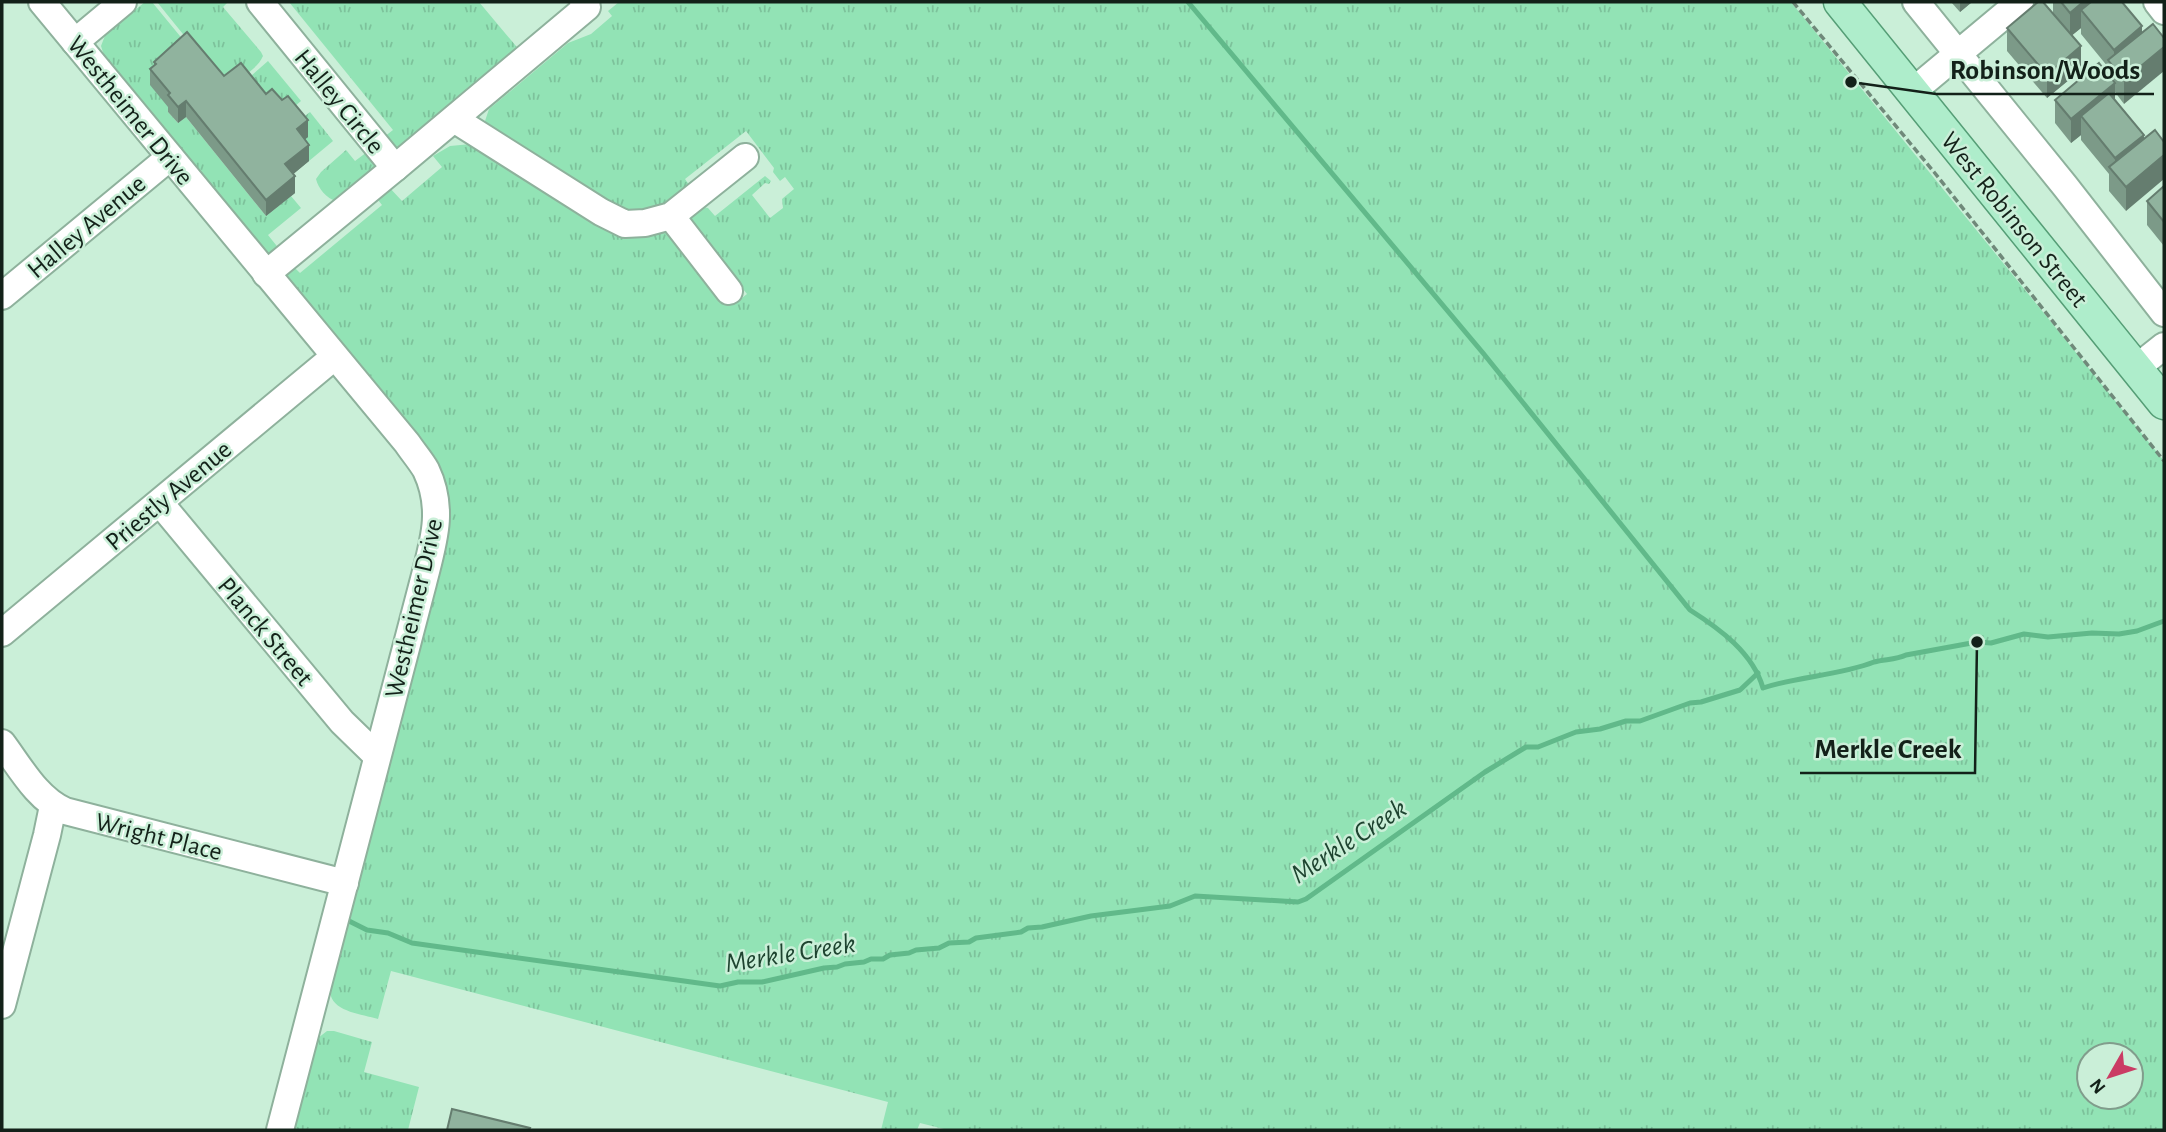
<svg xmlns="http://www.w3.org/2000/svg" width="2166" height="1132" viewBox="0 0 2166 1132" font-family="'Alegreya Sans',sans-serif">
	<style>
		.grass { fill: url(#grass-tufts); fill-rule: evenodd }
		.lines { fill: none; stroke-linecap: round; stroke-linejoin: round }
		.stream { stroke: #61b98a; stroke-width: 5 }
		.minor-casing { stroke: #8eb19c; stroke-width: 30 }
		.major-casing { stroke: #559e76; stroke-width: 35 }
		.path { stroke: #70897a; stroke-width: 3.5; stroke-dasharray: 7 3.5; stroke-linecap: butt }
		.minor { stroke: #fff; stroke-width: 26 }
		.major { stroke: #aeedcb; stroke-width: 32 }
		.wall { fill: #7c9a88 }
		.shaded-wall { fill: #657d6f }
		.building { fill: #90b39e; stroke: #657d6f; stroke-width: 2 }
		.labels { text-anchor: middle; stroke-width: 5; stroke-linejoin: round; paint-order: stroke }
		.street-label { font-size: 26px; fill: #132119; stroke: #caefd8 }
		.water-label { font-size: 28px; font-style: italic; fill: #1e4430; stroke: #caefd8 }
		.leader { fill: none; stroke: #132119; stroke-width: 2.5 }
		.callout-dot { fill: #132119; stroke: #caefd8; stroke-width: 2.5 }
		.callout-label { font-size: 28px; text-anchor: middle; font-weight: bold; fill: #132119; stroke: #caefd8; stroke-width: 5; stroke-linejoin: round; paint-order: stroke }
	</style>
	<defs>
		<pattern id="grass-tufts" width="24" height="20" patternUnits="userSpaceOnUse" patternTransform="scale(1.75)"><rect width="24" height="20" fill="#92e3b5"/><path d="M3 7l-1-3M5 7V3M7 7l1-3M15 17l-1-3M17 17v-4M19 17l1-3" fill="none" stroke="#7dc29b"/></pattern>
	</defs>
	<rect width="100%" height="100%" fill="#caefd8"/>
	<g class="grass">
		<path d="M145,2H152L189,47L168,112L178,123L186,117L266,216L291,196L301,208L268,235L280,250L270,258L107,65L101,46L106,33Z"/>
		<path d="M157,2H228L223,7L261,52L263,56C257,70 239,79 225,86Z"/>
		<path d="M289,2H479L521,52L398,154L384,137L393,130Z"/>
		<path d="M619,2H1791L2164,461V1130H948L920,1123L917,1130H881L888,1102L391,971L378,1019C362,1014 332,1012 330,992L448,532L450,502L445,486L287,283L286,275L293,266L300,273L382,205L375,196L388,186L402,201L442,167L433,156L450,146L471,144L641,236L668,231L679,238L733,305L747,294L691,224C690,215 696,212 703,207L708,208L715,216L765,176L771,181L769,184L765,183L752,195L770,218L783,208L782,199L794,189L785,177L780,181L773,172L774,168L746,131L685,179L692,189L671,209L624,213L487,126L485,121L489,109L568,43L591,34L612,16L608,11ZM2089,1055H2131V1097H2089Z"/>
		<path d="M268,61L301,101L282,117L243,83Z"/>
		<path d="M310,112L333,141L309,161L297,146L296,123Z"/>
		<path d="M346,150L355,161L367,152L376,164V169L336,201C327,199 318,188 316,179L321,172Z"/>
		<path d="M327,1031H334L372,1042L364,1072L419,1087L408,1130H291L313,1047L318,1038Z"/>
	</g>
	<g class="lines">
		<g class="stream">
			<path d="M1188,2L1483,353L1690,610C1720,629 1753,653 1763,688C1799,676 1838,676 1874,662C1885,659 1896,660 1906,655L1977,642L1991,643L2024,634L2048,637L2092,633L2119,634L2137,631L2164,621"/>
			<path d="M347,920L367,930L388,933L412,943L720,986L738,982H762L824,968L837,967L845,964L864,962L871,959H883L890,955L909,953L916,950L939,948L949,943L969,942L976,938L1021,932L1028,928L1042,927L1091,916L1170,906L1195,896L1298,902L1306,899L1485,772L1526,747H1538L1576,732L1600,729L1626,721H1640L1690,703L1701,702L1740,690L1758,673"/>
		</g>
		<defs>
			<g id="minor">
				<path d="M42,2L407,443C413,452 421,461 426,470C445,510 433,543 423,583L280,1130"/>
				<path d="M260,2L395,168L266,274"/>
				<path d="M1916,2L2065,186L2164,313"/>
				<path d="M2157,2L2164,11"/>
				<path d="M75,42L123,2"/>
				<path d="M1912,92L2020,2"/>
				<path d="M454,119L601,212L625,224L645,223L671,216L745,157"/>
				<path d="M395,168L587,7L583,2"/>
				<path d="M671,216L729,291"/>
				<path d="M2,296L170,157"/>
				<path d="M2135,369L2164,346"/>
				<path d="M160,503L342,722L377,756"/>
				<path d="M2,633L334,357"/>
				<path d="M2,743C20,767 37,799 65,811L345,883"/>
				<path d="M2,1005L47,835L53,806"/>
			</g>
			<path id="major" d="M1840,2L2164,403"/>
		</defs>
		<use href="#minor" class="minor-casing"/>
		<use href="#major" class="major-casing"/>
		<path class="path" d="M1793,2L1934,172L2164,461"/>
		<use href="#minor" class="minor"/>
		<use href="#major" class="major"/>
	</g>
	<g class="wall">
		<path d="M1951,2H1972L1960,12Z"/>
		<path d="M2053,2H2122L2142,26L2124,104L2115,92V100L2144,135L2126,211L2109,191V174L2081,140V135L2071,143L2055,123V100L2108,74V67L2081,34V28L2072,35L2081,70L2047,98L2007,51V28L2053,14Z"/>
		<path d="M154,62L224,76L266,94L308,137L305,139L309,161L293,174L295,193L266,216L186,117L178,123L168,112V107L150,85V69L154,66Z"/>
		<path d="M2164,186V246L2147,225V201Z"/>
	</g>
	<g class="shaded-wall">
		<path d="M1960,2H1972L1960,12Z"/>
		<path d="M2083,2H2112L2081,10V28L2070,37V13Z"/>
		<path d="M2142,26V50L2114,67V50Z"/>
		<path d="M2081,46V70L2047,98V75Z"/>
		<path d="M2164,47V71L2124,104V80Z"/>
		<path d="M2115,83V107L2081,116V135L2071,143V119Z"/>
		<path d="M186,101V117L178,123V107Z"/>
		<path d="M308,120V137L297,146V129Z"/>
		<path d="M2144,135V158L2115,175V158Z"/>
		<path d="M309,145V161L285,181V164Z"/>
		<path d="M2164,155V179L2126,211V187Z"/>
		<path d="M295,176V193L266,216V200Z"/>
	</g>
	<g class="building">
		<path d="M2038,2H2043L2081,46L2047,75L2007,28Z"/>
		<path d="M2061,2H2083L2070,13Z"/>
		<path d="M2091,2H2122L2142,26L2114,50L2081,10Z"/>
		<path d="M2153,24L2164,38V47L2124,80L2108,60Z"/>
		<path d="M187,32L224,76L241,63L266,94L272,89L282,100L288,96L308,120L297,129L309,145L285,164L295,176L266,200L186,101L178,107L168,95L170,93L150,69L156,64L154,62Z"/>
		<path d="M2099,63L2115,83L2071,119L2055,100Z"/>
		<path d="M2109,93L2144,135L2115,158L2081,116Z"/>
		<path d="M2155,130L2164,142V155L2126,187L2109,167Z"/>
		<path d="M2164,186V222L2147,201Z"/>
		<path d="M452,1109L530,1128L529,1130H447Z"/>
	</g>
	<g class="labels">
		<g class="street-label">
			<text transform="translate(340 101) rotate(51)" y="9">Halley Circle</text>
			<text transform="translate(131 110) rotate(51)" y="9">Westheimer Drive</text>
			<text transform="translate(2015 219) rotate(51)" y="9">West Robinson Street</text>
			<text transform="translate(86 226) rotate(-40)" y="9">Halley Avenue</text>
			<text transform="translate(168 495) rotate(-40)" y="9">Priestly Avenue</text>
			<text transform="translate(413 608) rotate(-77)" y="9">Westheimer Drive</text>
			<text transform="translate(266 631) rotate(50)" y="9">Planck Street</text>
			<text transform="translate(159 836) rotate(14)" y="9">Wright Place</text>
		</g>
		<g class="water-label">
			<text transform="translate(1348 840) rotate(-33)" y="10">Merkle Creek</text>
			<text transform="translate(790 952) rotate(-9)" y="10">Merkle Creek</text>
		</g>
	</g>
	<path class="leader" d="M1851 82L1936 94H2154M1977 642L1975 773H1800"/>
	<g class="callout-dot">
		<circle cx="1851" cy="82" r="7"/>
		<circle cx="1977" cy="642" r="7"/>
	</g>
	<g class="callout-label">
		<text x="2045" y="79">Robinson/Woods</text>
		<text x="1888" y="758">Merkle Creek</text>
	</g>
	<rect width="2166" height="1132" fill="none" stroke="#132119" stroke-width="7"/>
	<g transform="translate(2110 1076) rotate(231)"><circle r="33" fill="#caefd8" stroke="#819d8c" stroke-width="2"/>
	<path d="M0-5L12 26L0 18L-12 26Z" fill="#ca3c64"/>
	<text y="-10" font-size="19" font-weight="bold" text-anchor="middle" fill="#132119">N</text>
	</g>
</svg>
